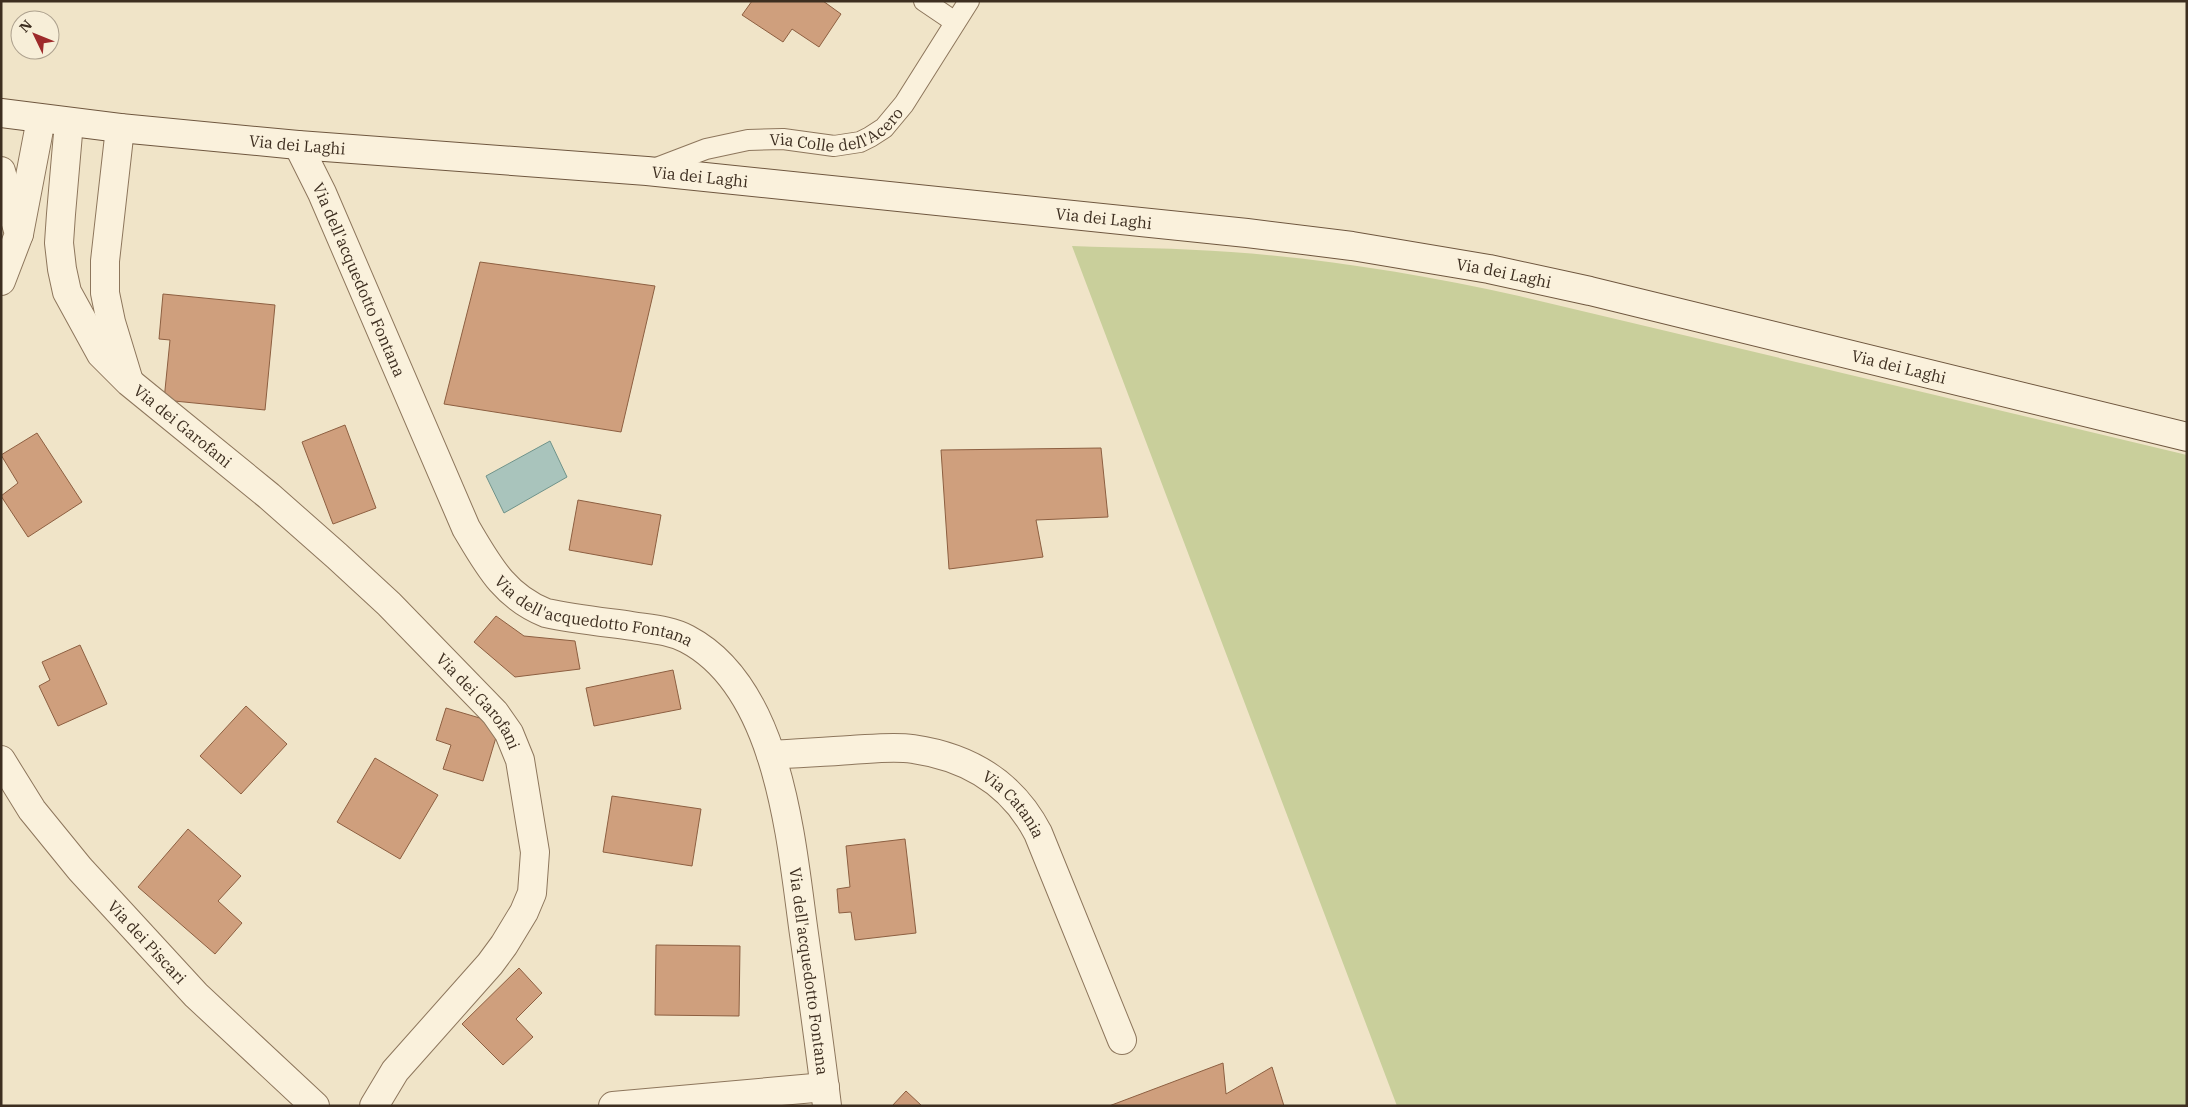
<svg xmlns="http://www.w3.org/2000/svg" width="2188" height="1107" viewBox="0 0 2188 1107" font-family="'IBM Plex Serif',serif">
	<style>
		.green { fill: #c9cf9b }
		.water { fill: #a9c4bc; stroke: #6f938a }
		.building { fill: #cf9f7d; stroke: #8d5f41 }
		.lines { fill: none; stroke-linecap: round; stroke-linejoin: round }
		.lane-casing { stroke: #8d765c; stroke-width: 22 }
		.street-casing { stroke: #8d765c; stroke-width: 30 }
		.secondary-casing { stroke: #6f573f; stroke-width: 30 }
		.lane { stroke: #faf1dc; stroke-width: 20 }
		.street { stroke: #faf1dc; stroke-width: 28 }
		.secondary { stroke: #faf1dc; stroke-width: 28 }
		.labels { text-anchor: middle; stroke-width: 5; stroke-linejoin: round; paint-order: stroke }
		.street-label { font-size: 16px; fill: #3d2e20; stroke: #f7eed8 }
	</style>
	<rect width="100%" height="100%" fill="#f0e4c8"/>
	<path class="green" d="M1072,246C1125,248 1178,248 1231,252C1328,259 1424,275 1519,296L2187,455V1106H1397Z"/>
	<path class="water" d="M550,441L567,477L504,513L486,476Z"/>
	<g class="building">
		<path d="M752,1H823L841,14L819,47L792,29L783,42L742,15Z"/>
		<path d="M480,262L655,286L621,432L444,404Z"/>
		<path d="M163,294L275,305L265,410L164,400L170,340L159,339Z"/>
		<path d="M345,425L376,508L333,524L302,442Z"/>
		<path d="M37,433L82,502L28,537L1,496L18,483L1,455Z"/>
		<path d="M1101,448L1108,517L1036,520L1043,557L949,569L941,450Z"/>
		<path d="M578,500L661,515L652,565L569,550Z"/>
		<path d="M496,616L524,636L575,641L580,669L515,677L474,642Z"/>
		<path d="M80,645L107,704L58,726L39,686L50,680L42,662Z"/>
		<path d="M673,670L681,709L594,726L586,688Z"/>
		<path d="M246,706L287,744L241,794L200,756Z"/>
		<path d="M446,708L500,724L483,781L443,769L451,745L436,740Z"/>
		<path d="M375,758L438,795L400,859L337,822Z"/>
		<path d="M612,796L701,809L692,866L603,852Z"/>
		<path d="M188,829L241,876L218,901L242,923L215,954L138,887Z"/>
		<path d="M905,839L916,933L855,940L851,912L839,913L837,889L850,887L846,846Z"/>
		<path d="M656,945L740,946L739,1016L655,1015Z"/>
		<path d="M519,968L542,993L516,1019L533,1037L503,1065L462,1024Z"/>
		<path d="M1223,1063L1226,1094L1272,1067L1284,1106H1109Z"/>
		<path d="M906,1091L922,1106H892Z"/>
	</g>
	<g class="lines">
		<defs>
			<g id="lane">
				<path d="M924,1L955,22"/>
				<path id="s1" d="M651,170L706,149L748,140L783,139L834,146L860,142L870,137L884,128L904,104L969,1"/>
			</g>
			<g id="street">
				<path id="s2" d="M69,122L61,214L59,243L62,269L67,292L101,354L129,382L269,496L337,556L389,604L495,713L509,733L520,760L535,852L532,893L524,912L504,945L490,964L395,1071L374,1106"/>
				<path d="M120,128L105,261V293L111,322L128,378"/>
				<path id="s3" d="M298,145L322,193L466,528C488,565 504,596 546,613C574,619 603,622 632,626C651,629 670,630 687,639C780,688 791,841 804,934C812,991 820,1048 827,1106"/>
				<path d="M1,171L19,234L1,281"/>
				<path d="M19,234L41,119"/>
				<path id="s4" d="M771,755C798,753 824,752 851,750C871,749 893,746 913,749C968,757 1012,783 1038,833L1122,1040"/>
				<path id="s5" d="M1,760L32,810L80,869L196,995L315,1106"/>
				<path d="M613,1106L825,1087"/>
			</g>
			<g id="secondary">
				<path id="s6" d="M1,113L120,128L298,145L647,171L1247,233L1352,246L1489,269L1590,291L2187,437"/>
			</g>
		</defs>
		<use href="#lane" class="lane-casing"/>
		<use href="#street" class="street-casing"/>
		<use href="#secondary" class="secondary-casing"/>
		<use href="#lane" class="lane"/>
		<use href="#street" class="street"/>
		<use href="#secondary" class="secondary"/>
	</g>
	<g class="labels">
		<g class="street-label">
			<text dy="6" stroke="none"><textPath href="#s1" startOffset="195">Via Colle dell'Acero</textPath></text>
			<text dy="6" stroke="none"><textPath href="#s6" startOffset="298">Via dei Laghi</textPath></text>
			<text dy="6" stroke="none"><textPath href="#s6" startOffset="702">Via dei Laghi</textPath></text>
			<text dy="6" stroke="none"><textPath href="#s6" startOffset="1108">Via dei Laghi</textPath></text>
			<text dy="6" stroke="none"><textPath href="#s6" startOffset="1512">Via dei Laghi</textPath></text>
			<text dy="6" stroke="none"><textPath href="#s3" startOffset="148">Via dell'acquedotto Fontana</textPath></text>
			<text dy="6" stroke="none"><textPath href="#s6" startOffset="1918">Via dei Laghi</textPath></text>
			<text dy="6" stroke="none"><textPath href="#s2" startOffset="351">Via dei Garofani</textPath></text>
			<text dy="6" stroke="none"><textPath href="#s3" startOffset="582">Via dell'acquedotto Fontana</textPath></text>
			<text dy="6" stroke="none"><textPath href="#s2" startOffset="756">Via dei Garofani</textPath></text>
			<text dy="6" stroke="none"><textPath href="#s4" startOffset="261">Via Catania</textPath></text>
			<text dy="6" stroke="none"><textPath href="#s5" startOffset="234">Via dei Piscari</textPath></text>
			<text dy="6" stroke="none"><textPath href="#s3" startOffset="1048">Via dell'acquedotto Fontana</textPath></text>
		</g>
	</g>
	<rect width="2188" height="1107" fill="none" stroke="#3d2e20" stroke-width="5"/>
	<g transform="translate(35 35) rotate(313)"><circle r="24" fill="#f7eed8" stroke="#ada18e"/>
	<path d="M0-4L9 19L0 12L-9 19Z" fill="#9e2a2b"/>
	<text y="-8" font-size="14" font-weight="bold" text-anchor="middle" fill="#3d2e20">N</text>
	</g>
</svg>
